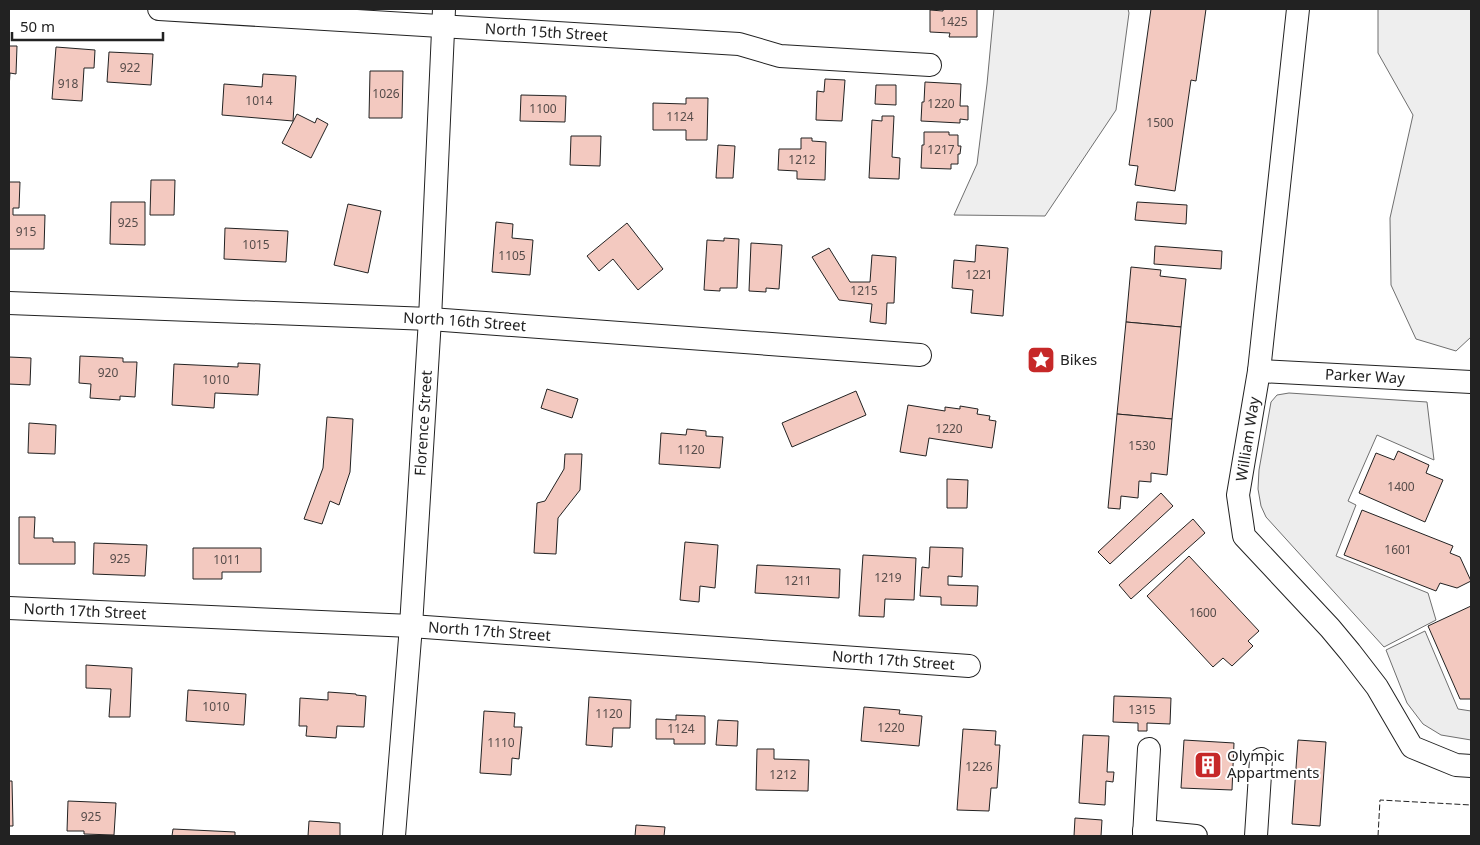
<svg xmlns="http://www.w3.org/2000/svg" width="1480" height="845" viewBox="0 0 1480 845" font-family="'Noto Sans',sans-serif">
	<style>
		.green { fill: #eee; stroke: #6f6f6f }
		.parking { fill: #ededed; stroke: #6f6f6f }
		.building { fill: #f3c9c0; stroke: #222 }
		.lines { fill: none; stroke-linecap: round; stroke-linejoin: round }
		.minor-casing { stroke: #222; stroke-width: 24 }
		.minor { stroke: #fff; stroke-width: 22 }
		.fence { stroke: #222; stroke-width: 1; stroke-dasharray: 6 2.5; stroke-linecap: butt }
		.labels { text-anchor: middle; stroke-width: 4; stroke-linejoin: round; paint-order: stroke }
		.number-label { font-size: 12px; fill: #564c4a }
		.street-label { font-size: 15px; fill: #222; stroke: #fff }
		.poi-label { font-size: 15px; fill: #222; stroke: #fff; text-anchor: start }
	</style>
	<rect width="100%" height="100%" fill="#fff"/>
	<g class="green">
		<path d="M994,9H1128L1129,13L1116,110L1045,216L954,215L977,164L987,84Z"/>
		<path d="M1378,9H1471V337L1456,351L1416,339L1391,285L1390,218L1413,115L1378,53Z"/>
	</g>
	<g class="parking">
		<path d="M1289,393L1427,402L1434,460L1377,435L1348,501L1356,505L1336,556L1428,593L1436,620L1384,647L1266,517L1261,506L1258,489L1259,470L1271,402L1277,395Z"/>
		<path d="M1425,631L1458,709L1471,711V740L1441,735L1423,724L1407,703L1386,650Z"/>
	</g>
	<g class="building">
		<path d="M943,9H977V37H949L950,33L930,32V10L943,11Z"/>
		<path d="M1151,9H1206L1196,81L1191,80L1175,191L1135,185L1138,166L1129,165Z"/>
		<path d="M9,46H17L16,74L10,73L9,89Z"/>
		<path d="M56,47L95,50L94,68H84L82,101L52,99Z"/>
		<path d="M109,52L153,54L151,85L107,82Z"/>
		<path d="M370,71H403L402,118H369Z"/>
		<path d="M263,74L296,76L293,121L222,115L224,84L262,87Z"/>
		<path d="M825,79L845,80L842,121L816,120L817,91L824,92Z"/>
		<path d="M925,82L961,84L960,106H968V120L960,119V123L921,121L922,102H924Z"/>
		<path d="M876,85H896V105L875,104Z"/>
		<path d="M521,95L566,96L565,122L520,121Z"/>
		<path d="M686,98H708L707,140H686V130H653V103L686,104Z"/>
		<path d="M297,114L315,123L317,118L328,124L311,158L282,143Z"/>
		<path d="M882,116H894L892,157L900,158L899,179L869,178L872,120L882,121Z"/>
		<path d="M924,132H949V135H958V146H961L960,154H958V164H951V169L921,168L922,145H924Z"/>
		<path d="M571,136H601L600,166L570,165Z"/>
		<path d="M801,138H812V141L826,142L825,180L797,179V171L778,170L779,149H801Z"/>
		<path d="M718,145L735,146L733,178H716Z"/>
		<path d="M151,180H175L174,215H150Z"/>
		<path d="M9,182H20L19,208H13V215H45L44,249H9Z"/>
		<path d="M111,202H145V245L110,244Z"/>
		<path d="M1137,202L1187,205L1186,224L1135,220Z"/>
		<path d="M348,204L381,211L368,273L334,265Z"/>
		<path d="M496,222L513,224L512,238L533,240L530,275L492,272Z"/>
		<path d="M627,223L663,269L638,290L613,259L599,271L587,256Z"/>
		<path d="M225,228L288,231L286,262L224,259Z"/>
		<path d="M724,238L739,239L737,288H720V291L704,290L707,240L724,241Z"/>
		<path d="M751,243L782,245L779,289L766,288V292L749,291Z"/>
		<path d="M976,245L1008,248L1003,316L971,313L973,290L952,288L954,260L975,262Z"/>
		<path d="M1155,246L1222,251L1221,269L1154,264Z"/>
		<path d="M829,248L850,282H870L872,255L896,257L894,303H887L886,324L870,322L872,304L839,300L812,257Z"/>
		<path d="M1131,267L1161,270L1160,276L1186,279L1181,327L1126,322Z"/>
		<path d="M1126,322L1181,327L1172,419L1117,414Z"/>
		<path d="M9,355V357L31,358L30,385L9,384Z"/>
		<path d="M80,356L123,358V362H137L135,397L120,396V400L90,398L91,384L79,383Z"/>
		<path d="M238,363L260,364L258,395L215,393L214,408L172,405L174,364L238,367Z"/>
		<path d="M547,389L578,399L572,418L541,408Z"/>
		<path d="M856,391L866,415L792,447L782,423Z"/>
		<path d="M908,405L945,411V407L960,409V406L978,409L977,414L990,416L989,420L996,421L992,448L929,438L926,456L900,452Z"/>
		<path d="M1117,414L1172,419L1167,475L1151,473V482L1139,481L1138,498L1121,496L1120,509L1108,508Z"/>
		<path d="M327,417L353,419L350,472L339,505L330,501L322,524L304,519L323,468Z"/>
		<path d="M29,423L56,425L55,454L28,453Z"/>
		<path d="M687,429L706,431V436L723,437L720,468L659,464L661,433L686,435Z"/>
		<path d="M1398,451L1429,465L1426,473L1443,480L1425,522L1359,493L1376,453L1394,460Z"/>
		<path d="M565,454H582L580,490L558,518L556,554L534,553L537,503L545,501L564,469Z"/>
		<path d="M947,479L968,480L967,508H947Z"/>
		<path d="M1161,493L1173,506L1110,564L1098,552Z"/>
		<path d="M1362,510L1453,546L1450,553L1460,557L1471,581L1457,588L1440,583L1436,591L1344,555Z"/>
		<path d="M19,517H35L34,538H53V542H75V564H19Z"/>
		<path d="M1193,519L1205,533L1131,599L1119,585Z"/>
		<path d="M685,542L718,545L715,588L700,586L699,602L680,600Z"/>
		<path d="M94,543L147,545L145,576L93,574Z"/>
		<path d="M930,547L963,548L962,577L948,576V585L978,586L977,606L941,605V597L920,596L922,567L929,568Z"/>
		<path d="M193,548H261V572H222V579H193Z"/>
		<path d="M863,555L916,558L914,600L885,599L884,617L859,616Z"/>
		<path d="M1189,556L1259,631L1248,641L1253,646L1232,666L1223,658L1213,667L1147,596Z"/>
		<path d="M757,565L840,569L839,598L755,593Z"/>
		<path d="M1471,606V699H1460L1428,626Z"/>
		<path d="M86,665L132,668L130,717H109L111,689L86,688Z"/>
		<path d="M188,690L246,694L244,725L186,721Z"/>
		<path d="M328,692L356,694V695L366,696L364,727L337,726L336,738L306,736L307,726H299L300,698L328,700Z"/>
		<path d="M1114,696L1171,698L1170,724L1147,723V731H1138V723L1113,722Z"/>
		<path d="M589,697L631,700L630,728H613L612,747L586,745Z"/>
		<path d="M864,707L900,710L899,714L922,716L919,746L861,741Z"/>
		<path d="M484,711L515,713L514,727H522L519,759L512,758L511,775L480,773Z"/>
		<path d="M676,715L705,716V744H674V739H656V719L676,720Z"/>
		<path d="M718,720L738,721L737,746L716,745Z"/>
		<path d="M963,729L996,731L995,745H1000L997,788H991L989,811L957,810Z"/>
		<path d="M1083,735L1109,736L1107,772H1114L1113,782L1106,781L1105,805L1079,803Z"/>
		<path d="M1184,740L1234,743L1232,790L1181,788Z"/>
		<path d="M1298,740L1326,742L1320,826L1292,824Z"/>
		<path d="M757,749H774V759L809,760L808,791L756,790Z"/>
		<path d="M9,781H12L13,826H9Z"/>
		<path d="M68,801L116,803L114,835L84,834V831H67Z"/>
		<path d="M1075,818L1102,820L1101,836H1074Z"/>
		<path d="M309,821L340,823V836H308Z"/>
		<path d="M636,825L665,827L664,836H635Z"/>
		<path d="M173,829L235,832V836H172Z"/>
	</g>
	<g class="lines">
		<defs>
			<g id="minor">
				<path id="s1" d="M159,9L739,44L780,56L930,65"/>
				<path d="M1298,9L1259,371L1238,495L1244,536L1330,628L1350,652L1377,687L1412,747L1456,765L1471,766"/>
				<path id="s2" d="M9,303L430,319L920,355"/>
				<path id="s3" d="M1259,371L1471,382"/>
				<path id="s4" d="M9,608L411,626L969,666"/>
				<path d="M1144,831L1196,836"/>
				<path id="s5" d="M394,836L411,626L430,319L444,9"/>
				<path d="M1144,836L1149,749"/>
				<path d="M1256,836L1261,759"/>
			</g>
		</defs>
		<use href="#minor" class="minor-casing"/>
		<use href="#minor" class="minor"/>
		<path class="fence" d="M1378,836L1380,800L1471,805"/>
	</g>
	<defs>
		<symbol id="sight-square" viewBox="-11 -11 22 22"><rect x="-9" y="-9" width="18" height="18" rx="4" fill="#c62828" stroke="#fff"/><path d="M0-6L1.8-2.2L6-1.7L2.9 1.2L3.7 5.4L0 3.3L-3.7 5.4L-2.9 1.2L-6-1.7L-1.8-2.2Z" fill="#fff"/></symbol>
		<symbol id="building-square" viewBox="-11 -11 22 22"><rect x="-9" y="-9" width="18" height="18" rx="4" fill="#c62828" stroke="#fff"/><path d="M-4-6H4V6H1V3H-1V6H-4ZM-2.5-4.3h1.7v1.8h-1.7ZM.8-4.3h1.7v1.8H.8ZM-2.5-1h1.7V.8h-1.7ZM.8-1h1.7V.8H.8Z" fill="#fff"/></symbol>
	</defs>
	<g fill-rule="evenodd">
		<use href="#sight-square" x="1025" y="344" width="32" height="32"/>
		<use href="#building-square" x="1192" y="749" width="32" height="32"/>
	</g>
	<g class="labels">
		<g class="number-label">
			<text x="954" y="26">1425</text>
			<text x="130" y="72">922</text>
			<text x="68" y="88">918</text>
			<text x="386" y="98">1026</text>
			<text x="259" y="105">1014</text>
			<text x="941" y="108">1220</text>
			<text x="543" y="113">1100</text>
			<text x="680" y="121">1124</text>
			<text x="1160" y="127">1500</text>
			<text x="941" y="154">1217</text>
			<text x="802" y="164">1212</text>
			<text x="128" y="227">925</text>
			<text x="26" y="236">915</text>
			<text x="256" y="249">1015</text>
			<text x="512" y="260">1105</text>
			<text x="979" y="279">1221</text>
			<text x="864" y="295">1215</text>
			<text x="108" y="377">920</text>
			<text x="216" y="384">1010</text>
			<text x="949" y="433">1220</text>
			<text x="1142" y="450">1530</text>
			<text x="691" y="454">1120</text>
			<text x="1401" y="491">1400</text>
			<text x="1398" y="554">1601</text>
			<text x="120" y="563">925</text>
			<text x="227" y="564">1011</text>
			<text x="888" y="582">1219</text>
			<text x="798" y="585">1211</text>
			<text x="1203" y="617">1600</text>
			<text x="216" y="711">1010</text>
			<text x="1142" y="714">1315</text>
			<text x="609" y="718">1120</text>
			<text x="891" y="732">1220</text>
			<text x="681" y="733">1124</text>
			<text x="501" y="747">1110</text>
			<text x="979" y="771">1226</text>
			<text x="783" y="779">1212</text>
			<text x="91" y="821">925</text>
		</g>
		<g class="street-label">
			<text dy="5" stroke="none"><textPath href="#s1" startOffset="388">North 15th Street</textPath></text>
			<text dy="5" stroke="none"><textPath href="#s2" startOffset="456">North 16th Street</textPath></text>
			<text dy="5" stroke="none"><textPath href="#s3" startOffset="106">Parker Way</textPath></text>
			<text dy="5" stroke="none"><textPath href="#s5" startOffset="414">Florence Street</textPath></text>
			<text transform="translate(1248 439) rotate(-81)" y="5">William Way</text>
			<text dy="5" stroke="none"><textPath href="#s4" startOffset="76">North 17th Street</textPath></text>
			<text dy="5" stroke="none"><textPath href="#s4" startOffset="481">North 17th Street</textPath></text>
			<text dy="5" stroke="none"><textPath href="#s4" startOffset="886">North 17th Street</textPath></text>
		</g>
		<g class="poi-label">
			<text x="1060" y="365">Bikes</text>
			<text x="1227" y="761">Olympic<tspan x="1227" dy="17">Appartments</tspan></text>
		</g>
	</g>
	<rect width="1480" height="845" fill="none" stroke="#222222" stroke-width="20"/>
	<path d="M12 32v8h151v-8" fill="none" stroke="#222222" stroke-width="2.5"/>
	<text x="20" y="32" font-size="15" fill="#222222" stroke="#ffffff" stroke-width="4" paint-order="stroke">50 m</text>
</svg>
